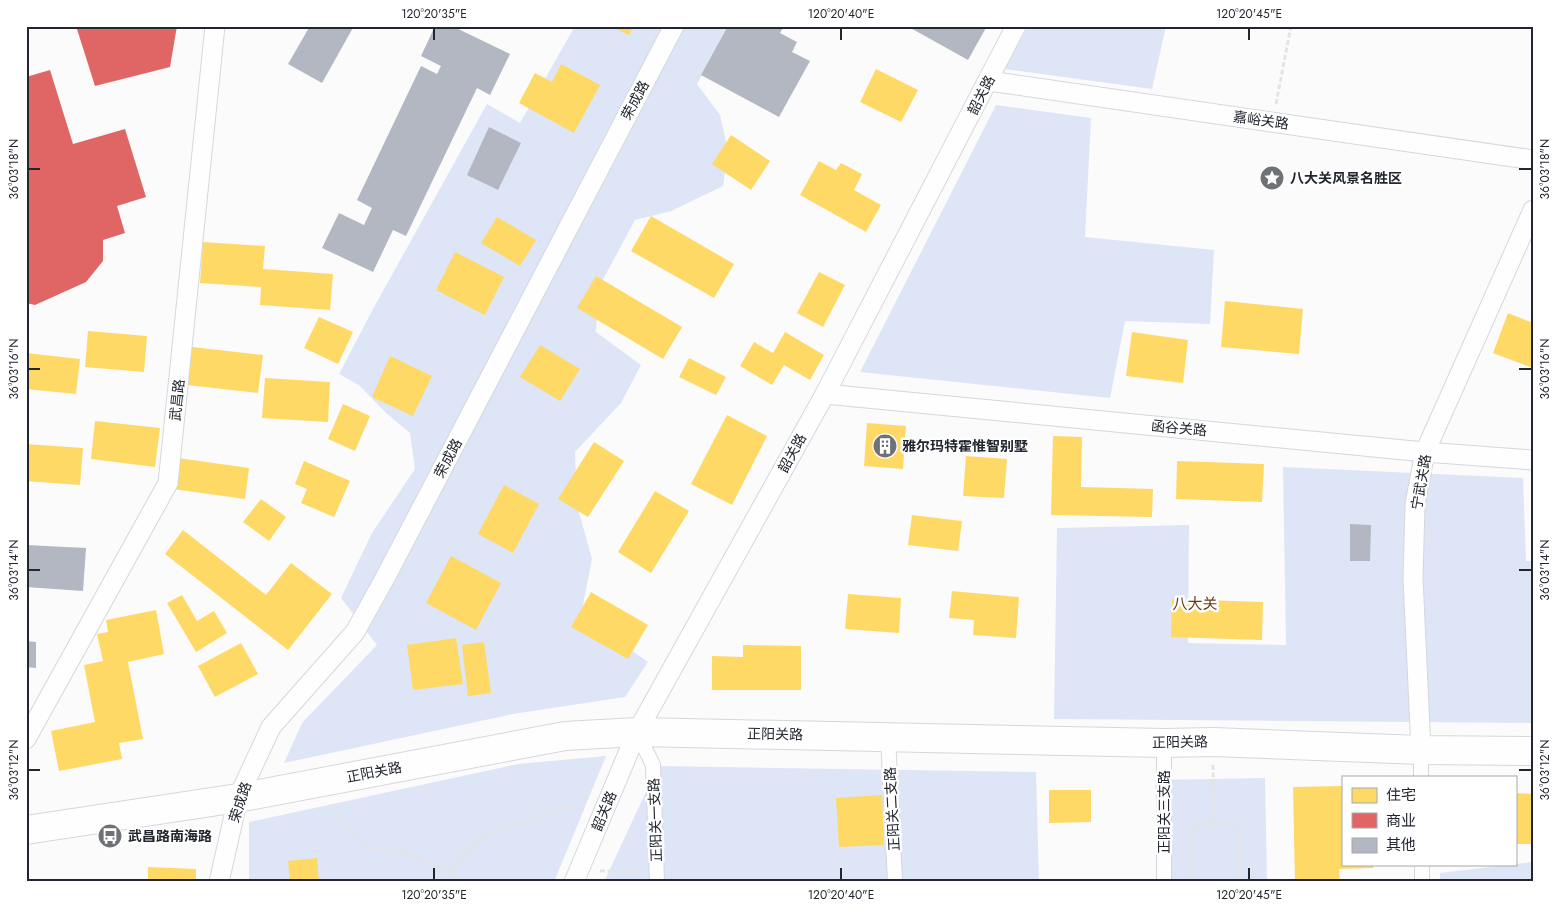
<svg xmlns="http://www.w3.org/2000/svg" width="1559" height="908" viewBox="0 0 1559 908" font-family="Jost,'Noto Sans SC',sans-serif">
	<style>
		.green { fill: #dde5f7 }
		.homes { fill: #ffd966 }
		.shops { fill: #e06666 }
		.building { fill: #b2b7c1 }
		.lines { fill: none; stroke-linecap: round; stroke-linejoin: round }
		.pedestrian-casing { stroke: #d5d7dc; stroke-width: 16 }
		.minor-casing { stroke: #d5d7dc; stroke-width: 21 }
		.primary-casing { stroke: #d5d7dc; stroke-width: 30 }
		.path { stroke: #e4e4e5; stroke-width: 3; stroke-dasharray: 5 2.5; stroke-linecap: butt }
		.pedestrian { stroke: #fefefe; stroke-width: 14 }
		.minor { stroke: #fefefe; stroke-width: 19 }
		.primary { stroke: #fefefe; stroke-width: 28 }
		.ticks { fill: none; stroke: #22262f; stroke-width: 2 }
		.labels { text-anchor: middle; stroke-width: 5; stroke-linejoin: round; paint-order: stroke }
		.street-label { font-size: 14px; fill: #22262f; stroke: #fff }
		.poi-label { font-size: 14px; font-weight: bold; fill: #22262f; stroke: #fff; text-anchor: start }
		.neighbourhood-label { font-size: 15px; fill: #673a15; stroke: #fff }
		.neatline { fill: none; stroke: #22262f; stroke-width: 2 }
		.ticks-label { font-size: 12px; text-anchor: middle; fill: #22262f }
	</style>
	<rect width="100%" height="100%" fill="#fbfbfb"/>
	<g class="green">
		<path d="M575,26H730L697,84L720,115L728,151L723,186L671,211L635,220L599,287L596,332L641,365L621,403L575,452L577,505L592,559L581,615L648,662L625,697L513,714L284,763L302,723L377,645L341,598L372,533L415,469L410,433L386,413L360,386L339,374L373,309L487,104L520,123Z"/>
		<path d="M1028,26H1166L1152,89L1005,69Z"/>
		<path d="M996,105L1091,118L1085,237L1214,250L1210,324L1125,321L1110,398L860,372Z"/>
		<path d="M1283,467L1523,478L1526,561H1533V723L1054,719L1057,528L1189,525L1188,643L1286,645Z"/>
		<path d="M606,756L554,882H249V822L518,764Z"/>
		<path d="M658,766L1036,772L1039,882H604Z"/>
		<path d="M1265,778L1267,882H1159L1155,780Z"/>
		<path d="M1533,862V882H1440V873Z"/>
	</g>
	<g class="homes">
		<path d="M610,26H634L629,35Z"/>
		<path d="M561,64L600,85L574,133L519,103L535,73L552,82Z"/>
		<path d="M876,69L918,90L901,122L860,102Z"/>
		<path d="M731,135L770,161L751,190L712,164Z"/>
		<path d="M819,161L836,170L841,163L862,174L854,190L881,205L866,232L800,195Z"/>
		<path d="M651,216L734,264L714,298L631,251Z"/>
		<path d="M497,217L536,240L520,266L481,243Z"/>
		<path d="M203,242L265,246L263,269L333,274L330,310L260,305L261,287L200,283Z"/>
		<path d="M455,252L504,277L485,315L436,290Z"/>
		<path d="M819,272L845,285L823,327L797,313Z"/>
		<path d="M596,276L682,327L663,359L577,308Z"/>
		<path d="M1225,301L1303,309L1299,354L1221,347Z"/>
		<path d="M1508,313L1533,323V368L1493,353Z"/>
		<path d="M319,317L353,332L338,364L304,348Z"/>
		<path d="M88,331L147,336L144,372L85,367Z"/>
		<path d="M785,332L824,355L810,380L784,365L772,385L740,366L754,342L773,353Z"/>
		<path d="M1132,332L1188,340L1183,383L1126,376Z"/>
		<path d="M540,345L580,369L560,401L520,377Z"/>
		<path d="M192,347L263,355L258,393L187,385Z"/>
		<path d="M26,353L80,359L76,394L26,389Z"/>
		<path d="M390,356L432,376L413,416L372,397Z"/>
		<path d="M689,358L726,377L716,395L679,377Z"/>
		<path d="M265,378L330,382L328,422L262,418Z"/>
		<path d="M343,404L370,416L355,451L328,439Z"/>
		<path d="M727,415L767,436L732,505L691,484Z"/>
		<path d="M95,421L160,428L155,467L91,459Z"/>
		<path d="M867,423L906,426L903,469L864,466Z"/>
		<path d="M1053,436L1082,437L1081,487L1153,489L1152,517L1051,515Z"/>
		<path d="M594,442L624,461L588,517L558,499Z"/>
		<path d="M26,444L83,448L80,485L26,481Z"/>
		<path d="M966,456L1007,459L1004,498L963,496Z"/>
		<path d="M178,458L249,468L245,499L173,489Z"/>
		<path d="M304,461L350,481L334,517L301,503L307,489L295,484Z"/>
		<path d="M1177,461L1264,464L1262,502L1176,499Z"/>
		<path d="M504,485L539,504L513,553L478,534Z"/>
		<path d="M655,491L689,511L651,573L618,552Z"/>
		<path d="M261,499L286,517L269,541L243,522Z"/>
		<path d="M912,515L962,521L958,551L908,545Z"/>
		<path d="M183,530L266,595L291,563L332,594L288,650L165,554Z"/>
		<path d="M451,556L501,583L476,630L426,603Z"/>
		<path d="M952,591L1019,597L1016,638L973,635L974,620L949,618Z"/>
		<path d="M591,592L648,625L628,659L571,627Z"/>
		<path d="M848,594L901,598L899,633L845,629Z"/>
		<path d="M182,595L197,621L214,611L227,633L196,652L167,603Z"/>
		<path d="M1172,599L1263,602L1262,640L1171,637Z"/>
		<path d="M156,610L164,654L128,662L143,739L119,743L122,759L59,771L51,731L95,722L84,665L103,661L97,634L108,632L106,620Z"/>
		<path d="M456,638L463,684L413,690L407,645Z"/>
		<path d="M484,642L491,693L468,696L462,645Z"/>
		<path d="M241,643L258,674L215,697L198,666Z"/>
		<path d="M743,645L801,646V690H712V656L743,657Z"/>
		<path d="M1343,786V864H1373V868L1339,869L1340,882H1295L1293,787Z"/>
		<path d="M1049,790H1091V822L1049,823Z"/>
		<path d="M1515,793L1533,794V844H1515Z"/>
		<path d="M882,795L884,845L839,847L836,798Z"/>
		<path d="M317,858L319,882H290L288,861Z"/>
		<path d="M148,867L196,869V882H148Z"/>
	</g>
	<g class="shops">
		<path d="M76,26H177L170,67L95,86Z"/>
		<path d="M50,70L73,144L125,129L146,197L117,206L125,233L103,240V261L86,282L35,305L26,303V77Z"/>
	</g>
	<g class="building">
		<path d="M310,26H354L322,83L288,64Z"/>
		<path d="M435,26H452L510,54L490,95L477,88L406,236L393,230L373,272L322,248L339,213L364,225L372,208L357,200L421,66L437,74L441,66L421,56Z"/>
		<path d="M728,26H784L780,33L797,42L792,52L810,61L779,117L701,75Z"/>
		<path d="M907,26H987L968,60Z"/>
		<path d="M489,127L521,143L498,190L467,175Z"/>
		<path d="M1350,524L1371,525L1370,561H1350Z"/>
		<path d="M26,545L86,548L83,591L26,587Z"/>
		<path d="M26,641L36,642V668L26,667Z"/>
	</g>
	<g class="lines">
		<defs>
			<g id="pedestrian">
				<path d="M637,732L653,765L657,882"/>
				<path d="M888,736L895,882"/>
				<path d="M1164,743V882"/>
				<path d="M1421,750V777"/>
				<path d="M1422,864V882"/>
			</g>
			<g id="minor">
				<path d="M989,81L1533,160"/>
				<path d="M825,394L1425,452L1533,460"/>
				<path d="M26,739L168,483L215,26"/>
				<path d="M1421,750L1413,578L1415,504L1425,452L1533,210"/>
				<path d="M219,882L238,798L271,727L355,632L385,578L674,26"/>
				<path d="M574,882L637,732L825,394L1016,26"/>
			</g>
			<path id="primary" d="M26,830L238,798L565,736L637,732L1164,743L1213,742L1421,750L1533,751"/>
		</defs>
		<use href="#pedestrian" class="pedestrian-casing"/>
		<use href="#minor" class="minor-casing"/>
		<use href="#primary" class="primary-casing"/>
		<g class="path">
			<path d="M1276,104L1291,26"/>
			<path d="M1213,765L1214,825L1239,824L1240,882"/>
			<path d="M334,804L339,823L369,848L401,851L450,872L458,882"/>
			<path d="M600,871H641"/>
			<path d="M450,872L482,837L523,824L545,811L572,807L583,809"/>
			<path d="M1193,882L1192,825H1214"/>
		</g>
		<use href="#pedestrian" class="pedestrian"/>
		<use href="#minor" class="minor"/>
		<use href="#primary" class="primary"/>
	</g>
	<path class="ticks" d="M434,28V40M841,28V40M1249,28V40M28,169H40M1519,169H1532M28,369H40M1519,369H1532M28,570H40M1519,570H1532M28,770H40M1519,770H1532M434,868V880M841,868V880M1249,868V880"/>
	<defs>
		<symbol id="sight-disc" viewBox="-11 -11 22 22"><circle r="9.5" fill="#6e7176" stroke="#fff"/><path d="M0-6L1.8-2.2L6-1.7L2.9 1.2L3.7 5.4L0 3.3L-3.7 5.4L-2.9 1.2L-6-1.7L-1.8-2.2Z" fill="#fff"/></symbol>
		<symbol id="building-disc" viewBox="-11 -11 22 22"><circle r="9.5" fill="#6e7176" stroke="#fff"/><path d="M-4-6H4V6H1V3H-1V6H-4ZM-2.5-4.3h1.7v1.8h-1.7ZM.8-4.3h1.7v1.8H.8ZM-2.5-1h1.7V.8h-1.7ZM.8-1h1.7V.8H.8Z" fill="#fff"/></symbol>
		<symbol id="bus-disc" viewBox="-11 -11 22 22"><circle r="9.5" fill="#6e7176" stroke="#fff"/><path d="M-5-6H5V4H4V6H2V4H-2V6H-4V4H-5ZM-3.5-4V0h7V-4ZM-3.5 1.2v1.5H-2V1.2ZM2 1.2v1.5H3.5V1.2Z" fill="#fff"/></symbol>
	</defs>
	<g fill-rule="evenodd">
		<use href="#sight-disc" x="1258" y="164" width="28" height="28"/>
		<use href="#building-disc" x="871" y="432" width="28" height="28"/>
		<use href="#bus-disc" x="96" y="822" width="28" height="28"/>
	</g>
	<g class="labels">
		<g class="street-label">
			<text transform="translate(981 95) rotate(-63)" y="5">韶关路</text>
			<text transform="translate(635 100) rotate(-62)" y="5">荣成路</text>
			<text transform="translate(1261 120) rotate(8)" y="5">嘉峪关路</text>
			<text transform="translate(177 400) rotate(-84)" y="5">武昌路</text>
			<text transform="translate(1179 428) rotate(5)" y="5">函谷关路</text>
			<text transform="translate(792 453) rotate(-61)" y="5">韶关路</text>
			<text transform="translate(448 458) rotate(-62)" y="5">荣成路</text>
			<text transform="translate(1421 482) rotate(-80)" y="5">宁武关路</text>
			<text transform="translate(775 734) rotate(1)" y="5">正阳关路</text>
			<text transform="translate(1180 742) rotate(-1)" y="5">正阳关路</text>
			<text transform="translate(374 772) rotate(-11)" y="5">正阳关路</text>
			<text transform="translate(240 802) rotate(-72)" y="5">荣成路</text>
			<text transform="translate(892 809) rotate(-93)" y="5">正阳关二支路</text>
			<text transform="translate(604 811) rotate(-67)" y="5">韶关路</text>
			<text transform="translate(1164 812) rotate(-90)" y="5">正阳关三支路</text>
			<text transform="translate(655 820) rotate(-92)" y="5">正阳关一支路</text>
		</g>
		<g class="poi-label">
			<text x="1290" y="183">八大关风景名胜区</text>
			<text x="902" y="451">雅尔玛特霍惟智别墅</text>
			<text x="128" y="841">武昌路南海路</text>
		</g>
		<g class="neighbourhood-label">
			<text x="1195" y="609">八大关</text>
		</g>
	</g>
	<rect width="1559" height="908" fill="none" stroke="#ffffff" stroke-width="55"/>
	<rect x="1342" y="776" width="175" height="90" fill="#ffffff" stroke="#a7a8ac"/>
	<rect x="1352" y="788" width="25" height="15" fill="#ffd966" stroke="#a7a8ac"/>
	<text x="1386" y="800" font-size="15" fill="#22262f">住宅</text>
	<rect x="1352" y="813" width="25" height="15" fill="#e06666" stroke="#a7a8ac"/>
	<text x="1386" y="826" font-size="15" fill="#22262f">商业</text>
	<rect x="1352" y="838" width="25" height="15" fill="#b2b7c1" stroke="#a7a8ac"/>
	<text x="1386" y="850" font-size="15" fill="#22262f">其他</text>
	<rect x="28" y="28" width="1504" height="852" class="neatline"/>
	<g class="ticks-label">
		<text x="434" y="18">120°20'35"E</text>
		<text x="841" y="18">120°20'40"E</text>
		<text x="1249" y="18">120°20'45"E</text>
		<text transform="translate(14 169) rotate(-90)" y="4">36°03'18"N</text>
		<text transform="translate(1545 169) rotate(-90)" y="4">36°03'18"N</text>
		<text transform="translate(14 369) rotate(-90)" y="4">36°03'16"N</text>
		<text transform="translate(1545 369) rotate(-90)" y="4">36°03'16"N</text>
		<text transform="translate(14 570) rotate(-90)" y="4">36°03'14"N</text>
		<text transform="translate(1545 570) rotate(-90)" y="4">36°03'14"N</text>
		<text transform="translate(14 770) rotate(-90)" y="4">36°03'12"N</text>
		<text transform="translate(1545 770) rotate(-90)" y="4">36°03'12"N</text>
		<text x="434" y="899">120°20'35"E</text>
		<text x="841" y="899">120°20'40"E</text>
		<text x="1249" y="899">120°20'45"E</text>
	</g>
</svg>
